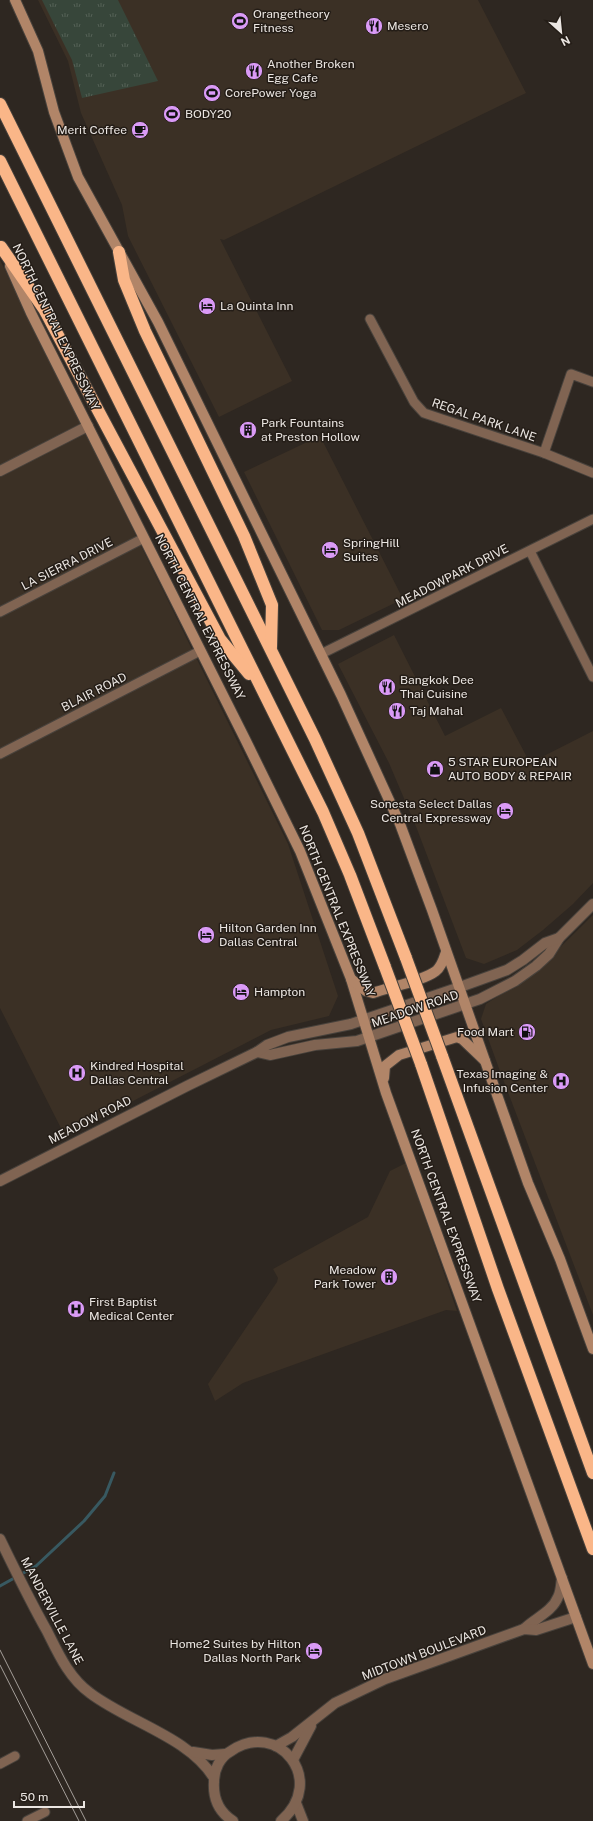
<svg xmlns="http://www.w3.org/2000/svg" width="593" height="1821" viewBox="0 0 593 1821" font-family="'Public Sans',sans-serif">
	<style>
		.built { fill: #3b3025 }
		.grass { fill: url(#grass-tufts) }
		.lines { fill: none; stroke-linecap: round; stroke-linejoin: round }
		.stream { stroke: #385961; stroke-width: 3 }
		.minor-casing { stroke: #48423c; stroke-width: 11 }
		.tertiary-casing { stroke: #48423c; stroke-width: 12 }
		.secondary-casing { stroke: #48423c; stroke-width: 12 }
		.motorway-casing { stroke: #48423c; stroke-width: 14 }
		.minor { stroke: #806452; stroke-width: 9 }
		.tertiary { stroke: #806452; stroke-width: 10 }
		.secondary { stroke: #b18568; stroke-width: 10 }
		.motorway { stroke: #fab688; stroke-width: 12 }
		.tram { stroke: #a59f9a; stroke-width: 1 }
		.motorway-bridge-casing { stroke: #48423c; stroke-width: 14; stroke-linecap: butt }
		.motorway-bridge { stroke: #fab688; stroke-width: 12 }
		.labels { text-anchor: middle; stroke-width: 3; stroke-linejoin: round; paint-order: stroke }
		.poi-label { font-size: 12px; fill: #ebe6e2; stroke: #241d17; text-anchor: start }
		.street-label { font-size: 12px; fill: #ebe6e2; stroke: #241d17 }
	</style>
	<defs>
		<pattern id="grass-tufts" width="24" height="20" patternUnits="userSpaceOnUse"><rect width="24" height="20" fill="#37463a"/><path d="M3 7l-1-3M5 7V3M7 7l1-3M15 17l-1-3M17 17v-4M19 17l1-3" fill="none" stroke="#546156"/></pattern>
	</defs>
	<rect width="100%" height="100%" fill="#2e2721"/>
	<g class="built">
		<path d="M38,0H478L526,93L224,240L220,239L292,381L219,417L128,236L122,205L81,113L68,61Z"/>
		<path d="M0,260L288,844L338,996L329,1016L271,1030L65,1136L0,1008Z"/>
		<path d="M320,436L403,599L339,630H322L244,472Z"/>
		<path d="M394,635L445,736L501,708L530,763L593,731V883L573,904L543,930L517,950L484,964L466,958L417,829L389,763L338,664Z"/>
		<path d="M593,915V1315L501,1074L481,1019L486,1004L535,972Z"/>
		<path d="M406,1163L457,1311L446,1310L243,1383L215,1401L208,1384L277,1282L278,1278L273,1269L368,1217L390,1171Z"/>
	</g>
	<path class="grass" d="M42,0H118L158,81L82,98L72,60Z"/>
	<g class="lines">
		<path class="stream" d="M0,1586L36,1566L84,1521L105,1496L114,1473"/>
		<defs>
			<g id="minor">
				<path d="M370,319L414,402L424,413L544,453L593,473"/>
				<path d="M544,453L571,374L593,382"/>
				<path d="M530,551L593,677"/>
				<path d="M0,612L144,538"/>
				<path d="M321,654L593,519"/>
				<path d="M0,754L200,651"/>
				<path d="M0,1764L15,1756"/>
				<path d="M27,1821L45,1812"/>
			</g>
			<g id="tertiary">
				<path d="M0,471L88,426"/>
				<path d="M257,1052L270,1055L315,1045L357,1041L480,999L515,981L536,966L549,954L559,938L593,904"/>
				<path d="M0,1181L187,1086L257,1052L267,1045L288,1037L351,1024L460,987L507,970L523,960L545,943L559,938"/>
				<path d="M0,1539C15,1570 30,1601 47,1631C58,1653 69,1678 90,1693C128,1722 189,1737 214,1778"/>
				<path d="M524,1629C535,1618 552,1612 558,1597C561,1592 561,1584 562,1578"/>
				<path d="M276,1746L292,1737L335,1703L385,1679L524,1629L536,1630L576,1617"/>
				<path d="M193,1752L212,1755L225,1754"/>
				<path d="M293,1760L311,1726"/>
				<path d="M296,1803L303,1821"/>
				<path d="M233,1821C219,1812 213,1798 214,1782C214,1769 220,1757 231,1751C278,1719 328,1780 281,1821"/>
			</g>
			<g id="secondary">
				<path d="M15,0L38,51L54,112L78,177L158,322L341,695L400,824L432,910L528,1183L560,1259L593,1349"/>
				<path d="M10,266L31,313L244,737L300,851L351,979L386,1093L593,1664"/>
				<path d="M351,979L366,991L373,993C390,987 423,981 436,971C442,966 444,958 446,952"/>
				<path d="M384,1078L385,1066L399,1055L457,1037L462,1039L485,1061"/>
			</g>
			<g id="motorway">
				<path d="M0,104L315,739L358,833L406,958"/>
				<path d="M0,161L323,812L350,875L385,967"/>
				<path d="M1,247L44,309L220,639L249,674"/>
				<path d="M119,252L124,280L145,331L244,536L272,605L271,647"/>
				<path d="M442,1056L593,1473"/>
				<path d="M421,1064L498,1289L593,1549"/>
			</g>
		</defs>
		<use href="#minor" class="minor-casing"/>
		<use href="#tertiary" class="tertiary-casing"/>
		<use href="#secondary" class="secondary-casing"/>
		<use href="#motorway" class="motorway-casing"/>
		<use href="#minor" class="minor"/>
		<use href="#tertiary" class="tertiary"/>
		<use href="#secondary" class="secondary"/>
		<use href="#motorway" class="motorway"/>
		<g class="tram">
			<path d="M0,1650L86,1821"/>
			<path d="M0,1665L79,1821"/>
		</g>
		<defs>
			<g id="motorway-bridge">
				<path d="M406,958L442,1056"/>
				<path d="M385,967L421,1064"/>
			</g>
		</defs>
		<use href="#motorway-bridge" class="motorway-bridge-casing"/>
		<use href="#motorway-bridge" class="motorway-bridge"/>
	</g>
	<defs>
		<symbol id="stadium-disc" viewBox="-11 -11 22 22"><circle r="9.5" fill="#da9af6" stroke="#241d17"/><path d="M0-5a6.5 5 0 1 0 0 10a6.5 5 0 1 0 0-10ZM-3.5-1.8h7v3.6h-7Z" fill="#111"/></symbol>
		<symbol id="restaurant-disc" viewBox="-11 -11 22 22"><circle r="9.5" fill="#da9af6" stroke="#241d17"/><path d="M-5-6h1v4h1v-4h1v4h1v-4h1v5L-1.5 .5V6h-2V.5L-5-1ZM5-6V6H3V1.5H1.5Q1.5-4 5-6Z" fill="#111"/></symbol>
		<symbol id="cafe-disc" viewBox="-11 -11 22 22"><circle r="9.5" fill="#da9af6" stroke="#241d17"/><path d="M-5.5-4.5H6V0H3Q3 3.5 0 3.5H-2.5Q-5.5 3.5-5.5 0ZM3-3.2v2h1.7v-2ZM-6 4.5H4V6H-6Z" fill="#111"/></symbol>
		<symbol id="hotel-disc" viewBox="-11 -11 22 22"><circle r="9.5" fill="#da9af6" stroke="#241d17"/><path d="M-6-4.5h1.5V1H6V5H4.5V3h-9V5H-6ZM-4 0a1.8 1.8 0 1 1 3.6 0ZM.5 0V-2.5h3Q6-2.5 6 0Z" fill="#111"/></symbol>
		<symbol id="building-disc" viewBox="-11 -11 22 22"><circle r="9.5" fill="#da9af6" stroke="#241d17"/><path d="M-4-6H4V6H1V3H-1V6H-4ZM-2.5-4.3h1.7v1.8h-1.7ZM.8-4.3h1.7v1.8H.8ZM-2.5-1h1.7V.8h-1.7ZM.8-1h1.7V.8H.8Z" fill="#111"/></symbol>
		<symbol id="shop-disc" viewBox="-11 -11 22 22"><circle r="9.5" fill="#da9af6" stroke="#241d17"/><path d="M-5-2.5h2.3a2.7 3.5 0 0 1 5.4 0H5L5.5 6h-11ZM-1.5-2.5h3a1.5 2.3 0 0 0-3 0Z" fill="#111"/></symbol>
		<symbol id="fuel-disc" viewBox="-11 -11 22 22"><circle r="9.5" fill="#da9af6" stroke="#241d17"/><path d="M-5.5-6h7V0h2V4h1.3V-2.5L3-4.5l.8-.8L6-3V5H2.5V1h-1V6h-7ZM-4.2-4.7v3.2H.2V-4.7Z" fill="#111"/></symbol>
		<symbol id="hospital-disc" viewBox="-11 -11 22 22"><circle r="9.5" fill="#da9af6" stroke="#241d17"/><path d="M-5-5h3v3.5h4V-5h3V5h-3V1.5h-4V5h-3Z" fill="#111"/></symbol>
	</defs>
	<g fill-rule="evenodd">
		<use href="#stadium-disc" x="230" y="11" width="20" height="20"/>
		<use href="#restaurant-disc" x="364" y="16" width="20" height="20"/>
		<use href="#restaurant-disc" x="244" y="61" width="20" height="20"/>
		<use href="#stadium-disc" x="202" y="83" width="20" height="20"/>
		<use href="#stadium-disc" x="162" y="104" width="20" height="20"/>
		<use href="#cafe-disc" x="130" y="120" width="20" height="20"/>
		<use href="#hotel-disc" x="197" y="296" width="20" height="20"/>
		<use href="#building-disc" x="238" y="420" width="20" height="20"/>
		<use href="#hotel-disc" x="320" y="540" width="20" height="20"/>
		<use href="#restaurant-disc" x="377" y="677" width="20" height="20"/>
		<use href="#restaurant-disc" x="387" y="701" width="20" height="20"/>
		<use href="#shop-disc" x="425" y="759" width="20" height="20"/>
		<use href="#hotel-disc" x="495" y="801" width="20" height="20"/>
		<use href="#hotel-disc" x="196" y="925" width="20" height="20"/>
		<use href="#hotel-disc" x="231" y="982" width="20" height="20"/>
		<use href="#fuel-disc" x="517" y="1022" width="20" height="20"/>
		<use href="#hospital-disc" x="67" y="1063" width="20" height="20"/>
		<use href="#hospital-disc" x="551" y="1071" width="20" height="20"/>
		<use href="#building-disc" x="379" y="1267" width="20" height="20"/>
		<use href="#hospital-disc" x="66" y="1299" width="20" height="20"/>
		<use href="#hotel-disc" x="304" y="1641" width="20" height="20"/>
	</g>
	<g class="labels">
		<g class="poi-label">
			<text x="253" y="18">Orangetheory<tspan x="253" dy="14">Fitness</tspan></text>
			<text x="387" y="30">Mesero</text>
			<text x="267" y="68">Another Broken<tspan x="267" dy="14">Egg Cafe</tspan></text>
			<text x="225" y="97">CorePower Yoga</text>
			<text x="185" y="118">BODY20</text>
			<text x="127" y="134" text-anchor="end">Merit Coffee</text>
			<text x="220" y="310">La Quinta Inn</text>
			<text x="261" y="427">Park Fountains<tspan x="261" dy="14">at Preston Hollow</tspan></text>
			<text x="343" y="547">SpringHill<tspan x="343" dy="14">Suites</tspan></text>
			<text x="400" y="684">Bangkok Dee<tspan x="400" dy="14">Thai Cuisine</tspan></text>
			<text x="410" y="715">Taj Mahal</text>
			<text x="448" y="766">5 STAR EUROPEAN<tspan x="448" dy="14">AUTO BODY &amp; REPAIR</tspan></text>
			<text x="492" y="808" text-anchor="end">Sonesta Select Dallas<tspan x="492" dy="14">Central Expressway</tspan></text>
			<text x="219" y="932">Hilton Garden Inn<tspan x="219" dy="14">Dallas Central</tspan></text>
			<text x="254" y="996">Hampton</text>
			<text x="514" y="1036" text-anchor="end">Food Mart</text>
			<text x="90" y="1070">Kindred Hospital<tspan x="90" dy="14">Dallas Central</tspan></text>
			<text x="548" y="1078" text-anchor="end">Texas Imaging &amp;<tspan x="548" dy="14">Infusion Center</tspan></text>
			<text x="376" y="1274" text-anchor="end">Meadow<tspan x="376" dy="14">Park Tower</tspan></text>
			<text x="89" y="1306">First Baptist<tspan x="89" dy="14">Medical Center</tspan></text>
			<text x="301" y="1648" text-anchor="end">Home2 Suites by Hilton<tspan x="301" dy="14">Dallas North Park</tspan></text>
		</g>
		<g class="street-label">
			<text transform="translate(56 327) rotate(64)" y="4">NORTH CENTRAL EXPRESSWAY</text>
			<text transform="translate(484 420) rotate(19)" y="4">REGAL PARK LANE</text>
			<text transform="translate(67 564) rotate(-27)" y="4">LA SIERRA DRIVE</text>
			<text transform="translate(452 576) rotate(-27)" y="4">MEADOWPARK DRIVE</text>
			<text transform="translate(200 617) rotate(63)" y="4">NORTH CENTRAL EXPRESSWAY</text>
			<text transform="translate(94 692) rotate(-27)" y="4">BLAIR ROAD</text>
			<text transform="translate(337 911) rotate(68)" y="4">NORTH CENTRAL EXPRESSWAY</text>
			<text transform="translate(415 1009) rotate(-19)" y="4">MEADOW ROAD</text>
			<text transform="translate(90 1120) rotate(-27)" y="4">MEADOW ROAD</text>
			<text transform="translate(446 1216) rotate(70)" y="4">NORTH CENTRAL EXPRESSWAY</text>
			<text transform="translate(52 1611) rotate(62)" y="4">MANDERVILLE LANE</text>
			<text transform="translate(424 1653) rotate(-21)" y="4">MIDTOWN BOULEVARD</text>
		</g>
	</g>
	<g transform="translate(561 32) rotate(153)" stroke="#241d17" stroke-width="3" paint-order="stroke">
	<path d="M0-3L7 15L0 10L-7 15Z" fill="#ebe6e2"/>
	<text y="-6" font-size="11" font-weight="bold" text-anchor="middle" fill="#ebe6e2">N</text>
	</g>
	<path d="M14 1801v6h70v-6" fill="none" stroke="#ebe6e2" stroke-width="2"/>
	<text x="20" y="1801" font-size="12" fill="#ebe6e2" stroke="#241d17" stroke-width="3" paint-order="stroke">50 m</text>
</svg>
